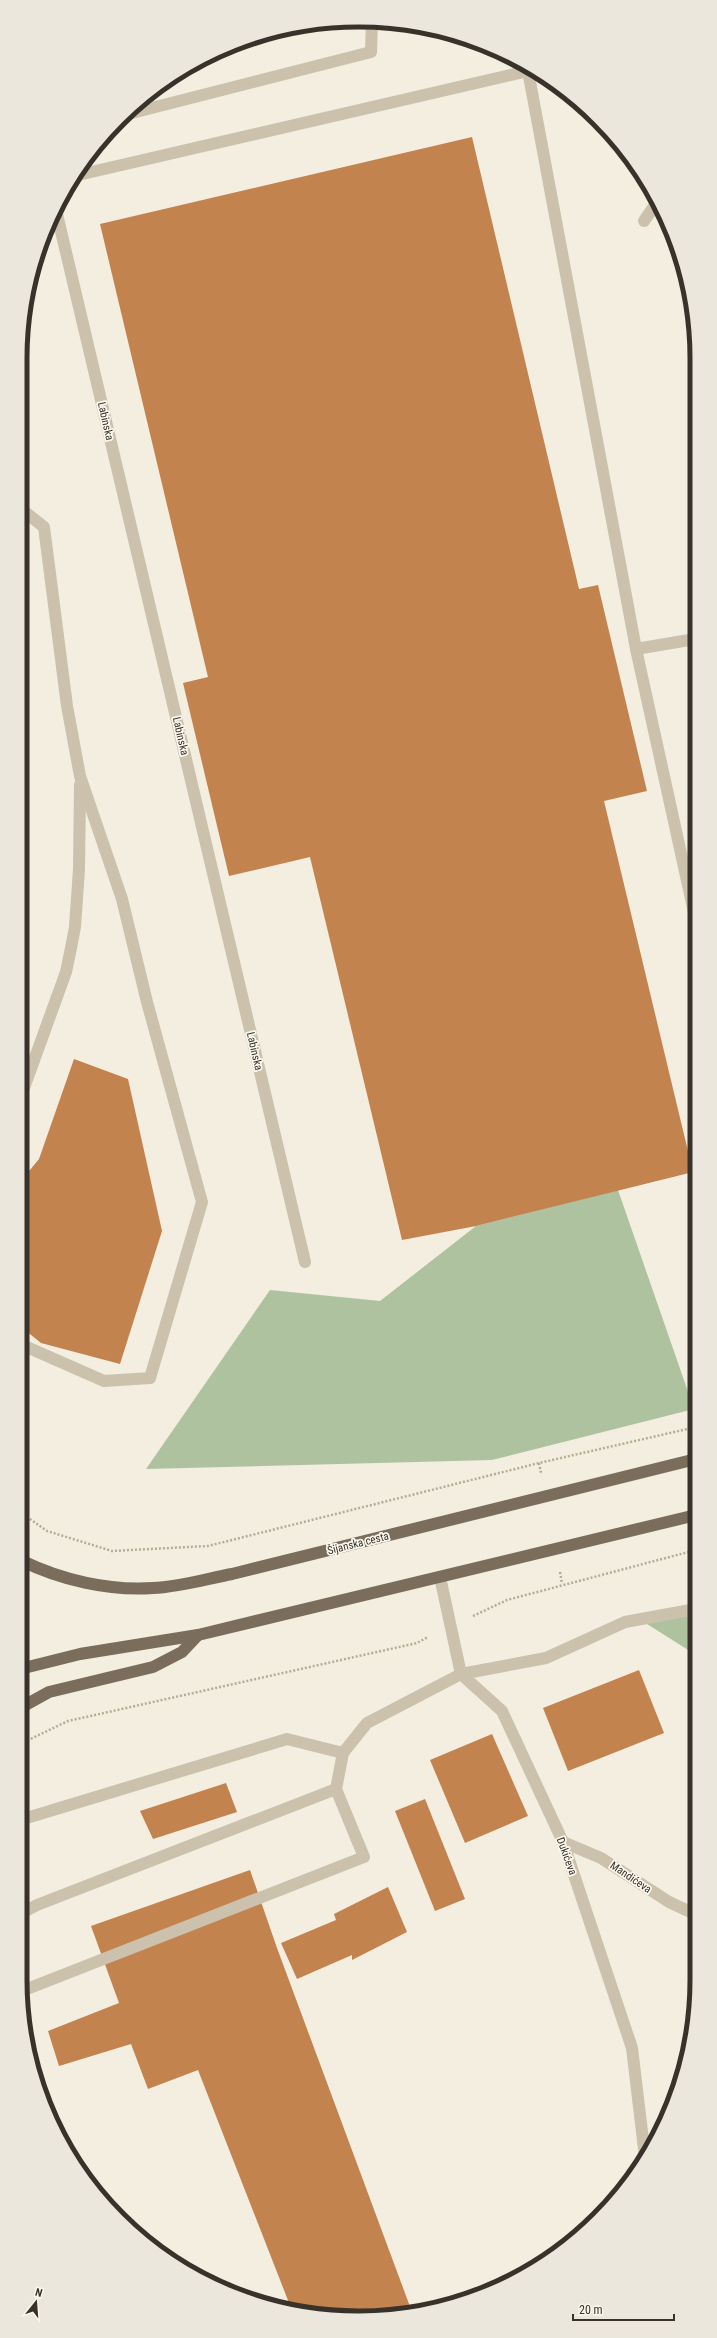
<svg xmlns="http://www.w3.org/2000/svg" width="717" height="2338" viewBox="0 0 717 2338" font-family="'Roboto Condensed',sans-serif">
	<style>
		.green { fill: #afc2a0 }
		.building { fill: #c3834e }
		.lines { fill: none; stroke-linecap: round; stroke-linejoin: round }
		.path { stroke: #b7ab96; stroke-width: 2.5; stroke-dasharray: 2 2; stroke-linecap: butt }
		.lane { stroke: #cbc1ac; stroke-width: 12 }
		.street { stroke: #cbc1ac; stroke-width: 12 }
		.primary { stroke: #7a6d5c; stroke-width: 12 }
		.labels { text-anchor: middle; stroke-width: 3.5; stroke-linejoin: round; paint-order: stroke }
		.street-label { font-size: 11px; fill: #39322b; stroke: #faf7ed }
		.rim { fill: none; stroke: #39322b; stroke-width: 5 }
	</style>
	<rect width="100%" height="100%" fill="#f3eee0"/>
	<g class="green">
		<path d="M618,1190L694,1409L492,1460L146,1469L270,1290L380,1301L476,1226Z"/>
		<path d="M696,1603V1655L636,1617Z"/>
	</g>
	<g class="building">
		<path d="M472,137L579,589L598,585L647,791L604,801L693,1172L476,1226L402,1240L310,857L229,876L183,683L208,677L100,224Z"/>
		<path d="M74,1059L128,1079L162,1231L120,1364L41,1343L20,1326V1182L39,1159Z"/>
		<path d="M639,1670L664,1733L568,1771L543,1708Z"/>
		<path d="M492,1734L528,1816L465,1843L430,1760Z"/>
		<path d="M226,1783L237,1812L153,1839L140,1811Z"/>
		<path d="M425,1799L465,1899L435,1911L395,1811Z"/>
		<path d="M250,1870L277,1948L412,2312L381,2317L315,2315L291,2308L198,2070L148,2089L131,2044L59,2066L48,2031L119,2003L91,1926Z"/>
		<path d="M388,1887L407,1932L352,1960V1955L297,1979L281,1943L336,1920L334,1914Z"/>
	</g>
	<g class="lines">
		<g class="path">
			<path d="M539,1463L541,1473"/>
			<path d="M20,1512L47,1531L112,1551L208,1546L539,1463L696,1427"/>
			<path d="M560,1572L562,1584"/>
			<path d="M473,1616L507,1600L696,1550"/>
			<path d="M20,1744L68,1721L417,1643L428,1637"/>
		</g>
		<g class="lane">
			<path d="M124,115L371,52L372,21"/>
			<path d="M74,176L528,71L636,649L695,917"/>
			<path d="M56,210L305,1262"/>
			<path d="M644,221L657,202"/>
			<path d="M20,508L44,527L67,706L80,776L122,899L147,1002L202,1202L150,1378L104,1381L20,1344"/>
			<path d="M636,649L695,639"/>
			<path d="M20,1099L66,972L71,948L75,927L79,869L80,785"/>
			<path d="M20,1820L287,1739L343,1753"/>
			<path d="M20,1914L37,1905L336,1789"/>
			<path d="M21,1989H27L364,1857L336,1789L343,1753L367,1723L461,1674L546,1658L625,1622L696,1609"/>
		</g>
		<g class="street">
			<path d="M440,1577L461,1674L502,1711L563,1842L632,2048L645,2157"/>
			<path d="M563,1842L601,1858L669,1902L697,1915"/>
		</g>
		<g class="primary">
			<path d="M20,1560C61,1580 108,1591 153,1588C179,1587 206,1579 232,1574L696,1459"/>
			<path d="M20,1669L80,1654L198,1635L696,1515"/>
			<path d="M20,1708L49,1692L153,1667L182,1652L198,1635"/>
		</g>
	</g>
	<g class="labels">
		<g class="street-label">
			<text transform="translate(106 421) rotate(77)" y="4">Labinska</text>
			<text transform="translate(181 736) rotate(77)" y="4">Labinska</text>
			<text transform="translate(255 1051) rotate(77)" y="4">Labinska</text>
			<text transform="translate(358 1543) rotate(-14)" y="4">Šijanska cesta</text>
			<text transform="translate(567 1856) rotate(70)" y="4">Dukićeva</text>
			<text transform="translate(631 1877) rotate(34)" y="4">Mandićeva</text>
		</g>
	</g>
	<path d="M0 0H717V2338H0ZM358 27H359A331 331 0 0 1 690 358V1980A331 331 0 0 1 359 2311H358A331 331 0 0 1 27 1980V358A331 331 0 0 1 358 27Z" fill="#ebe7dd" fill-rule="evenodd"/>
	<path class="rim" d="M358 27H359A331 331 0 0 1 690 358V1980A331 331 0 0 1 359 2311H358A331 331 0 0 1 27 1980V358A331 331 0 0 1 358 27Z"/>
	<g transform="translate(36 2302) rotate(17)" stroke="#faf7ed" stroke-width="3" paint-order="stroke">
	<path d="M0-3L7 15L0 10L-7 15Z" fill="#39322b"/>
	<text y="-6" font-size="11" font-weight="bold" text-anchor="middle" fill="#39322b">N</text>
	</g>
	<path d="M573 2314v6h101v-6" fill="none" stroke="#39322b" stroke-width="2"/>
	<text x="579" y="2314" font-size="12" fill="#39322b" stroke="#faf7ed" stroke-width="3" paint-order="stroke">20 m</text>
</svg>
